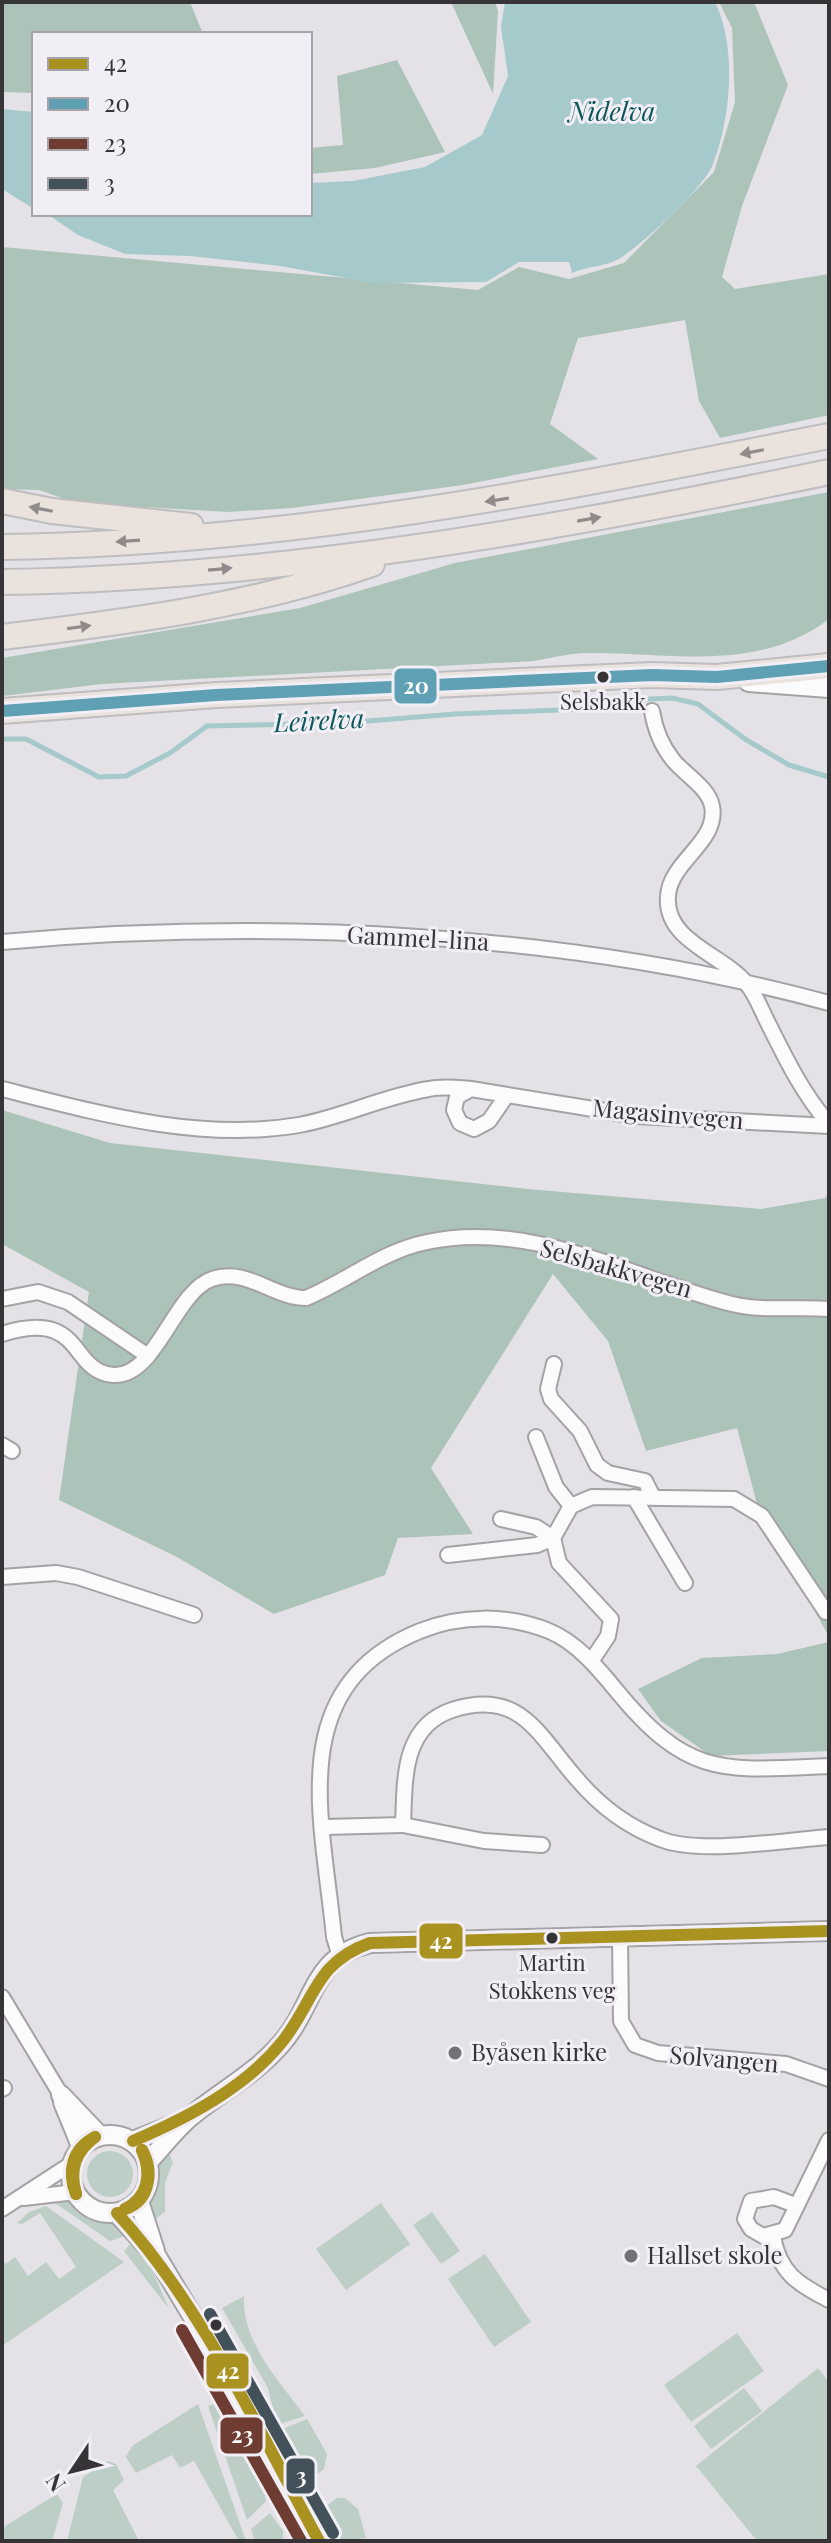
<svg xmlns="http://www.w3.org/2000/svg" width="831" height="2543" viewBox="0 0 831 2543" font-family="'Playfair Display',serif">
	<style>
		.green { fill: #bdcec7 }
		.forest { fill: #acc3b9 }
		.water { fill: #a6c9cc }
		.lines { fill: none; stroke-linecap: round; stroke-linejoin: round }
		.stream { stroke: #a6c9cc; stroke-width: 5 }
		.minor-casing { stroke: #a4a2a5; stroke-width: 18 }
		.tertiary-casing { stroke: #a4a2a5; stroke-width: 22 }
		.secondary-casing { stroke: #a4a2a5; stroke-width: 24 }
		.trunk-casing { stroke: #bebdbf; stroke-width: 28 }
		.minor { stroke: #fbfbfb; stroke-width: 14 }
		.tertiary { stroke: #fbfbfb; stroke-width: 18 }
		.secondary { stroke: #fbfbfb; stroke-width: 20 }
		.trunk { stroke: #eae2dd; stroke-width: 24 }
		.bus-1-casing { stroke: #f2eef5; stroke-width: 18 }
		.bus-2-casing { stroke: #f2eef5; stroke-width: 18 }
		.bus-3-casing { stroke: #f2eef5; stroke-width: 18 }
		.bus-4-casing { stroke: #f2eef5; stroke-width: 18 }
		.bus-1 { stroke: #a99220; stroke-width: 12 }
		.bus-2 { stroke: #5fa0b5; stroke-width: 12 }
		.bus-3 { stroke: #6e3c32; stroke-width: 12 }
		.bus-4 { stroke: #43525a; stroke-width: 12 }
		.oneway { fill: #908b8a }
		.bus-dot { fill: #363437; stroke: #f2eef5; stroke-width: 3 }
		.poi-dot { fill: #737174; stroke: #f2eef5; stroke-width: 3 }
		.labels { text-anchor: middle; stroke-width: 6; stroke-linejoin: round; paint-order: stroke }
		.bus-label { font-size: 22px; fill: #363437; stroke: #f2eef5 }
		.street-label { font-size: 24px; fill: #363437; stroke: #f2eef5 }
		.poi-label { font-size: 24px; fill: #363437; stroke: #f2eef5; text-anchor: start }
		.water-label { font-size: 26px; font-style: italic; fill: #0c575b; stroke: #f2eef5 }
		.line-badge { stroke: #f2eef5; stroke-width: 3 }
		.badge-label { font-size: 22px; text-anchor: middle; font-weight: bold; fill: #fff }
	</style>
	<rect width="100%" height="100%" fill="#e4e2e6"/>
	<g class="green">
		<path d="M167,2149L173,2162L165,2183V2212L151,2222C147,2199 153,2169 167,2149Z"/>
		<circle cx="110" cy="2174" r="23"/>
		<path d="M68,2199C88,2217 110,2217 128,2235L110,2241L52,2201Z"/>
		<path d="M381,2203L410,2244L346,2290L316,2249Z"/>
		<path d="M46,2206L124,2262L2,2346V2259L6,2264L15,2257L28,2276L46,2262L59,2279L76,2267L40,2213L22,2224L17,2223L29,2212Z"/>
		<path d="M432,2212L460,2251L441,2264L413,2225Z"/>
		<path d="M133,2241L149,2263L169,2309L124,2251Z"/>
		<path d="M485,2254L531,2322L494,2347L448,2279Z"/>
		<path d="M244,2296C242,2343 279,2381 305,2416L277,2425L268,2388L222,2308Z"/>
		<path d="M737,2333L764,2371L691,2422L664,2385Z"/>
		<path d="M818,2368L829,2382V2541H757L696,2466Z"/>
		<path d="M744,2388L762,2411L711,2449L694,2426Z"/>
		<path d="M216,2403L226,2409L262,2476L266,2501L247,2520L208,2406Z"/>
		<path d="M198,2404L246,2541H239L194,2461L180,2468L172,2455L136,2473L126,2457L132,2446Z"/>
		<path d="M307,2419L327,2454L324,2469L309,2480L301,2478C291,2464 279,2448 280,2430Z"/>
		<path d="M108,2461L116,2464L124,2480L113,2490L139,2541H67L83,2477Z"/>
		<path d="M57,2494L63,2503L52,2541H2V2528Z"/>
		<path d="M337,2498H345L358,2509L366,2538L337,2541L321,2510Z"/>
		<path d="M270,2513L283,2531V2539L255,2541L251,2529Z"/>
	</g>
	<g class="forest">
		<path d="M2,2H190L203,34H34V93L2,92Z"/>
		<path d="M451,2H495L498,11L493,94Z"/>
		<path d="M719,2H754L788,85L742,206L722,277L735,289L829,274V415L720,438L699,401L685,320L578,338L550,424L598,459L463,485L292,508L228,512L76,503L39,490L2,489V247L478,290L519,267L569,279L624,263L714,172L735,102L732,28Z"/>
		<path d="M397,60L445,152L375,168L310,174V148L343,145L337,76Z"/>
		<path d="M829,492V619C755,675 668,651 583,653C567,654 550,658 534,661L102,684L2,696V658L300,608L455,563Z"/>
		<path d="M2,1110L110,1143L528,1189L761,1209L825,1198L829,1193V1637L757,1504L737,1428L646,1451L608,1341L553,1274L431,1468L473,1534L398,1538L385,1575L274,1614L177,1557L59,1500L89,1292L2,1244Z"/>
		<path d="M829,1642V1751L711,1756L661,1721L638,1689L702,1658L777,1654Z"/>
	</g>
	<g class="water">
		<path d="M505,2H715C737,47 731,117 713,164C704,188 642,245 619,259C605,267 587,266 572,273L569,262H519L486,282L373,283L280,266L190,256L125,254L78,235L47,214H310V183L353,181L425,167L482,135L508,76L501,27Z"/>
		<path d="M2,109L34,112V209L2,189Z"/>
	</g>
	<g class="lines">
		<path class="stream" d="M2,739H26L99,777L126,776L170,753L207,726L343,723L455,714L583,709L629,700L672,698L698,704L745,739L789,765L829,777"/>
		<defs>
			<g id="minor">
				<path d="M652,711C655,730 661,745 673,760C685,775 708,787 712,806C719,842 670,861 668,896C664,941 722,954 746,983C756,994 762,1012 769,1025C787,1061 803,1094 829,1124"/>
				<path d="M2,942C270,918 568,932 829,1003"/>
				<path d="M2,1089C97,1113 200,1142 299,1125C343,1117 384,1096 429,1089C442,1086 458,1088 471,1089"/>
				<path d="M507,1095L489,1121L474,1129L460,1123L454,1110L457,1097L471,1089L636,1116L829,1126"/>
				<path d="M2,1299L38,1292L68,1302L148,1356"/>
				<path d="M2,1334C85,1308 68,1371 113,1375C156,1378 174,1292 212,1279C247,1267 273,1298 306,1298C347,1281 382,1251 427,1242C532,1219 634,1279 732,1304C765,1312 796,1306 829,1309"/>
				<path d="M554,1364L548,1389L551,1399L580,1431L597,1465L608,1473L645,1481L653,1497"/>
				<path d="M536,1437L556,1487L571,1506"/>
				<path d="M2,1445L12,1451"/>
				<path d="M634,1497L685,1583"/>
				<path d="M448,1555L537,1545L553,1538L536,1527L501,1519"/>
				<path d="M2,1577L56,1573L78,1577L194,1615"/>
				<path d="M592,1660L608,1636L611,1619L559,1563L553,1538L571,1506L592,1497L734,1499L762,1516L826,1612"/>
				<path d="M403,1825L484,1841L542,1845"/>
				<path d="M324,1827L403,1825C405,1782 401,1727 452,1710C521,1688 538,1735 577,1779C599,1805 628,1827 660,1839C699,1855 785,1840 829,1837"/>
				<path d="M620,1937L621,2021L635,2045L658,2053L786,2064L829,2079"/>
				<path d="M339,1953L334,1937C323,1820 282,1687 420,1631C460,1615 507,1614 549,1631C576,1642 598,1668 616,1690C688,1778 723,1771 829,1766"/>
				<path d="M2,1997L61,2095"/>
				<path d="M2,2089L4,2088"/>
				<path d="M24,2198L75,2192"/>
				<path d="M795,2205L774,2197L751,2201L745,2219L751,2229L763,2236L785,2230L829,2140"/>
				<path d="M2,2209L71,2164"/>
				<path d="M773,2236C779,2272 797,2284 829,2300"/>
			</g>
			<g id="tertiary">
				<path d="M61,2095L99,2135"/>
				<path d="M63,2102L81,2146"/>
				<circle cx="110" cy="2174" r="39"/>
				<path d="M133,2141L181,2122"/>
				<path d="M148,2162C162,2147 175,2130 190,2117C220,2092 255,2074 281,2044C316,2004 311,1957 370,1943L829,1931"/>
				<path d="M139,2201L155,2251"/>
				<path d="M117,2213L157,2257L229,2377L319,2541"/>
			</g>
			<path id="secondary" d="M749,681L829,687"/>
			<g id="trunk">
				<path d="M2,501L52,511L191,526"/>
				<path d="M2,547C282,544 555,490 829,436"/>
				<path d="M2,582C281,578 557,529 829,472"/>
				<path d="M2,637C127,622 252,606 372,564"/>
				<path d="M2,711L216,695L652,675L717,677L829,666"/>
			</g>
		</defs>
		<use href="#minor" class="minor-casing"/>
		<use href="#tertiary" class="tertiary-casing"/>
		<use href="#secondary" class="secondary-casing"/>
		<use href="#trunk" class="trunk-casing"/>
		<use href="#minor" class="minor"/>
		<use href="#tertiary" class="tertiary"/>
		<use href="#secondary" class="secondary"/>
		<use href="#trunk" class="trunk"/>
		<defs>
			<g id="bus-1">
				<path d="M133,2141C187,2118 245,2088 282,2042C315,2001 314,1963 370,1943L829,1931"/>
				<path d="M76,2194C67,2171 72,2149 95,2137"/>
				<path d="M76,2194C69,2170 75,2152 95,2137"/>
				<path d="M125,2209C149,2197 152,2173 142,2150"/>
				<path d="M125,2209C150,2201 154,2171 142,2150"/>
				<path d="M117,2213C203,2307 258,2430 319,2541"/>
			</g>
			<path id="bus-2" d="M2,711L216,695L652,675L717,677L829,666"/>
			<path id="bus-3" d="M182,2330L301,2541"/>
			<path id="bus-4" d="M210,2314L333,2533"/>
		</defs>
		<use href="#bus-1" class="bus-1-casing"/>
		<use href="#bus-2" class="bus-2-casing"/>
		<use href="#bus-3" class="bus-3-casing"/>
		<use href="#bus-4" class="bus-4-casing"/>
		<use href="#bus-1" class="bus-1"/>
		<use href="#bus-2" class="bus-2"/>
		<use href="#bus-3" class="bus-3"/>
		<use href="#bus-4" class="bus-4"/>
	</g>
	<defs><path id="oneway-solid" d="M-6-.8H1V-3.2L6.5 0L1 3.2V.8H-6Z" transform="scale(2)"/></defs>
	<g class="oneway">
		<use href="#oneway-solid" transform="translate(752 452) rotate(169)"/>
		<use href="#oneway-solid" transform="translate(497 500) rotate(171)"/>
		<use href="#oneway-solid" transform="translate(41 509) rotate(-169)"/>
		<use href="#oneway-solid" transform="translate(589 519) rotate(-10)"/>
		<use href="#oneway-solid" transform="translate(128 541) rotate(176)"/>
		<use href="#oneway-solid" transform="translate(220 569) rotate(-5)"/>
		<use href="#oneway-solid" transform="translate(79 627) rotate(-8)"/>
	</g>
	<g class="bus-dot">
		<circle cx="603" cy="677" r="7"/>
		<circle cx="552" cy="1938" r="7"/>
		<circle cx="216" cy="2325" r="7"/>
	</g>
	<g class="poi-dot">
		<circle cx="455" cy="2053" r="8"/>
		<circle cx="631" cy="2256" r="8"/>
	</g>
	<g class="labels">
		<g class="bus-label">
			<text x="603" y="710">Selsbakk</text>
			<text x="552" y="1971">Martin<tspan x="552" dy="28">Stokkens veg</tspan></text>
		</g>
		<g class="street-label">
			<text transform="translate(418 939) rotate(3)" y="8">Gammel-lina</text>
			<text transform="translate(668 1115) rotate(5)" y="8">Magasinvegen</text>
			<text transform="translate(616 1269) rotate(16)" y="8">Selsbakkvegen</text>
			<text transform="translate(724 2060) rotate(5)" y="8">Solvangen</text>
		</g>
		<g class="poi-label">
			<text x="471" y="2061">Byåsen kirke</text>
			<text x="647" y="2264">Hallset skole</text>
		</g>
		<g class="water-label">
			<text x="612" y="121">Nidelva</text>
			<text transform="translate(319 721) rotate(-3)" y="9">Leirelva</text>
		</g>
	</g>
	<g class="line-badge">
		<rect x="393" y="667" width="45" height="38" rx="8" fill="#5fa0b5"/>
		<rect x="418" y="1922" width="46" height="38" rx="8" fill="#a99220"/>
		<rect x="205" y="2352" width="45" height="38" rx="8" fill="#a99220"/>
		<rect x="219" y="2416" width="45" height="39" rx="8" fill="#6e3c32"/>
		<rect x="285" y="2457" width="31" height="38" rx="8" fill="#43525a"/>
	</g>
	<g class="badge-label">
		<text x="416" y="694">20</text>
		<text x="441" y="1949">42</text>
		<text x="228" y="2379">42</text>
		<text x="242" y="2443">23</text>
		<text x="301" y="2484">3</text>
	</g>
	<rect width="831" height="2543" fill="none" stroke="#363437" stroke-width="8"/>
	<rect x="32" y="32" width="280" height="184" fill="#f2eef5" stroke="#a7a4a9" stroke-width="2"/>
	<rect x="48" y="58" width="40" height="12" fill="#a99220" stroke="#a7a4a9" stroke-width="2"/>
	<text x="104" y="72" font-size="24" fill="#363437">42</text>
	<rect x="48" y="98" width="40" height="12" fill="#5fa0b5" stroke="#a7a4a9" stroke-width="2"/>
	<text x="104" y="112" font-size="24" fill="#363437">20</text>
	<rect x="48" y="138" width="40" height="12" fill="#6e3c32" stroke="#a7a4a9" stroke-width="2"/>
	<text x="104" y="152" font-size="24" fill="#363437">23</text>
	<rect x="48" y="178" width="40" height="12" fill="#43525a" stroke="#a7a4a9" stroke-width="2"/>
	<text x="104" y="192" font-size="24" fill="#363437">3</text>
	<g transform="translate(72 2471) rotate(235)" stroke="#f2eef5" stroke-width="6" paint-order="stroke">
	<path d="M0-6L14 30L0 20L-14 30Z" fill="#363437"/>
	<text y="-12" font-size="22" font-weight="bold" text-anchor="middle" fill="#363437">N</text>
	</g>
</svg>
